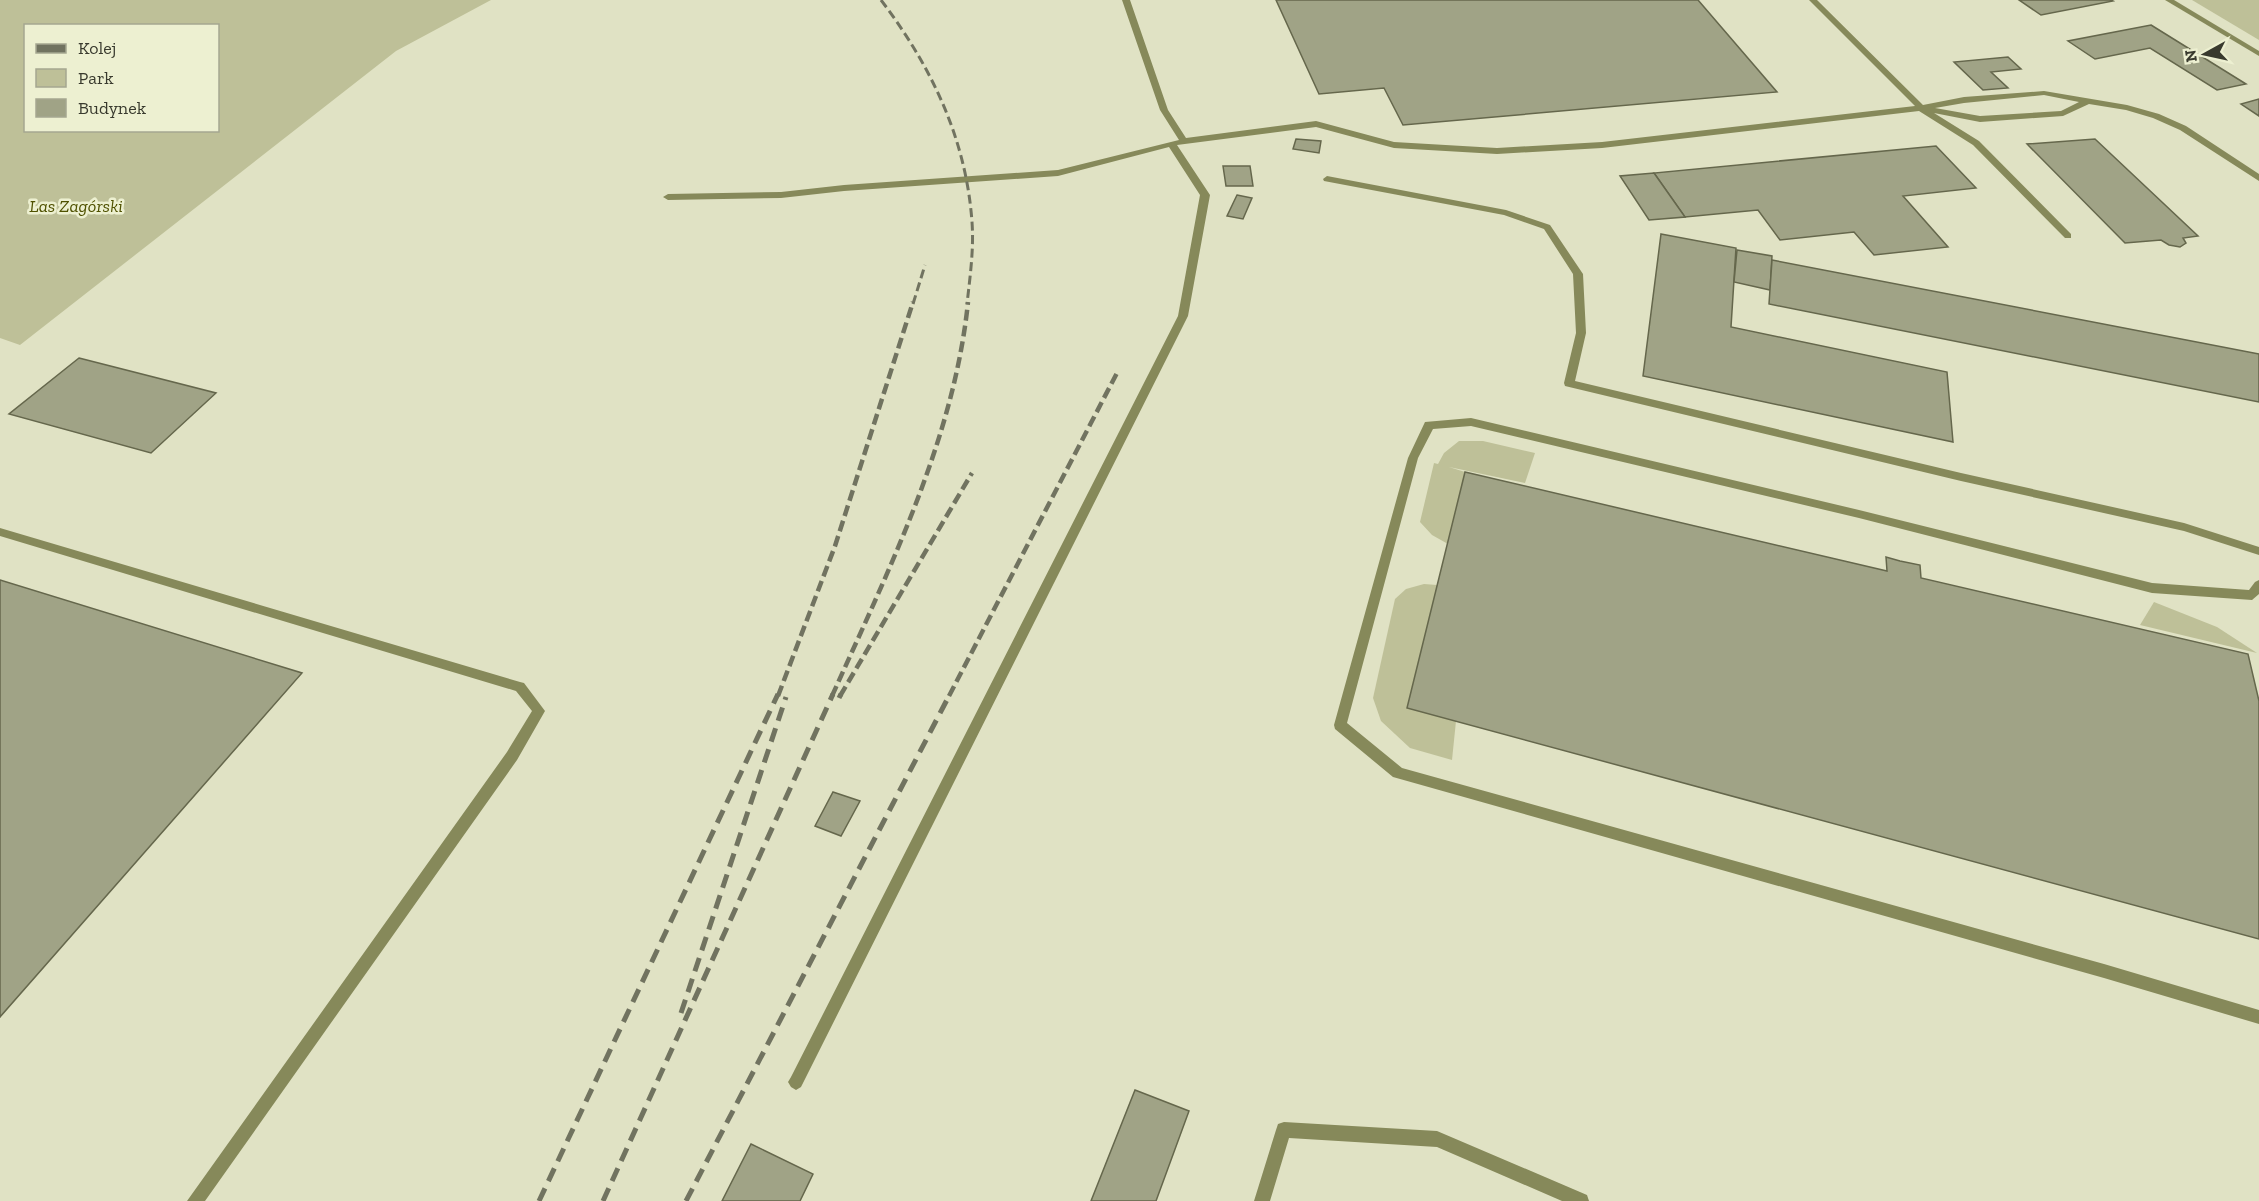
<svg xmlns="http://www.w3.org/2000/svg" width="2259" height="1201" viewBox="0 0 2259 1201" font-family="'Zilla Slab',serif">
	<style>
		.green { fill: #bec098; fill-rule: evenodd }
		.building { fill: #a0a386; stroke: #65674c; stroke-width: 1.5 }
		.lines { fill: none; stroke-linecap: round; stroke-linejoin: round }
		.service { fill: #86895a; fill-rule: evenodd }
		.rail-far2 { stroke: #717360; stroke-width: 3; stroke-dasharray: 9 4.5; stroke-linecap: butt }
		.rail-far1 { stroke: #717360; stroke-width: 4.5; stroke-dasharray: 11 5; stroke-linecap: butt }
		.rail { stroke: #717360; stroke-width: 5; stroke-dasharray: 14 8; stroke-linecap: butt }
		.labels { text-anchor: middle; stroke-width: 5; stroke-linejoin: round; paint-order: stroke }
		.far-park-label { font-size: 18px; font-style: italic; fill: #4f5100; stroke: #edf0d1 }
	</style>
	<rect width="100%" height="100%" fill="#e0e2c4"/>
	<g class="green">
		<path d="M0,0H491L396,51L20,345L0,338ZM26,26H218V130H26Z"/>
		<path d="M2192,0H2259V40Z"/>
		<path d="M1459,441H1483L1535,453L1525,483L1449,467L1465,472L1448,544L1432,535L1420,522L1434,463L1438,464L1444,453Z"/>
		<path d="M1424,584L1437,585L1456,721L1452,760L1410,748L1381,721L1373,698L1395,599L1406,589Z"/>
		<path d="M2154,602L2217,627L2257,653L2140,625Z"/>
	</g>
	<g class="building">
		<path d="M1276,0H1698L1777,92L1403,125L1384,88L1319,94Z"/>
		<path d="M2019,0H2111L2113,1L2041,15Z"/>
		<path d="M2151,25L2246,84L2217,90L2150,48L2095,59L2068,41Z"/>
		<path d="M2008,57L2021,69L1991,72L2008,88L1983,90L1954,62Z"/>
		<path d="M2259,99V116L2241,104Z"/>
		<path d="M1296,139L1321,141L1319,153L1293,149Z"/>
		<path d="M2095,139L2198,236L2183,238L2186,243L2180,247L2169,245L2161,240L2125,243L2027,144Z"/>
		<path d="M1936,146L1976,188L1903,196L1948,247L1874,255L1854,232L1780,240L1758,210L1685,217L1654,173Z"/>
		<path d="M1223,166H1250L1253,186H1226Z"/>
		<path d="M1654,173L1685,217L1649,220L1620,176Z"/>
		<path d="M1237,195L1252,198L1243,219L1227,216Z"/>
		<path d="M1661,234L1736,248L1731,327L1947,372L1953,442L1643,376Z"/>
		<path d="M1737,250L1772,256L1770,290L1734,282Z"/>
		<path d="M1772,260L2259,354V402L1769,304Z"/>
		<path d="M79,358L216,393L151,453L9,414Z"/>
		<path d="M1465,472L1887,571L1886,557L1900,561L1920,565L1921,578L2248,654L2259,701V939L1407,708Z"/>
		<path d="M0,580L302,673L0,1017Z"/>
		<path d="M833,792L860,801L841,836L815,826Z"/>
		<path d="M1135,1090L1189,1111L1156,1201H1091Z"/>
		<path d="M751,1144L813,1174L800,1201H722Z"/>
	</g>
	<g class="lines">
		<g class="service">
			<path d="M1122,0H1130L1168,110L1186,138L1316,121L1394,142L1497,148L1602,142L1915,106L1809,0H1817L1923,105L1964,97L2044,91L2127,105L2159,114L2186,126L2259,174V181L2180,130L2153,118L2126,110L2089,104L2063,116L1980,122L1934,113L1979,141L2071,234V238H2065L1973,145L1919,111L1602,148L1497,154L1394,148L1316,127L1177,145L1210,195L1188,316L801,1087L796,1090L791,1087L788,1082L791,1077L1178,316L1200,195L1169,147L1058,176L844,191L781,198L668,200L663,197L668,194L781,192L844,185L1058,170L1179,140L1160,110ZM2044,95L2079,102L2061,111L1980,116L1935,108L1964,103Z"/>
			<path d="M2165,0H2174L2259,51V56Z"/>
			<path d="M1327,176L1506,210L1550,225L1583,274L1586,333L1575,381L1961,473L2184,523L2259,547V555L2184,531L1961,481L1565,386L1564,383L1576,333L1573,274L1544,229L1504,215L1324,181L1323,179Z"/>
			<path d="M1471,418L1859,510L2152,583L2249,590L2255,582L2259,580V594L2252,600L2152,593L1859,518L1471,426L1433,429L1418,458L1347,723L1402,768L2104,964L2259,1010V1024L2104,978L1393,777L1335,729L1334,725L1408,458L1425,422Z"/>
			<path d="M0,528L520,682L524,683L545,711L517,760L205,1201H187L507,752L532,711L516,691L0,536Z"/>
			<path d="M1284,1122L1437,1131L1587,1195L1589,1201H1562L1437,1147L1289,1138L1270,1201H1254L1276,1130L1278,1124Z"/>
		</g>
		<g class="rail-far2">
			<path d="M881,0C931,66 966,138 972,222C974,249 970,277 967,304"/>
			<path d="M913,304L925,265"/>
		</g>
		<g class="rail-far1">
			<path d="M778,696L835,546L913,302"/>
			<path d="M832,696C888,571 954,440 968,302"/>
			<path d="M840,696L972,473"/>
			<path d="M949,696L1118,371"/>
		</g>
		<g class="rail">
			<path d="M839,698L841,694"/>
			<path d="M681,1013L786,697"/>
			<path d="M539,1201L778,694"/>
			<path d="M603,1201L833,694"/>
			<path d="M686,1201L950,694"/>
		</g>
	</g>
	<g class="labels">
		<g class="far-park-label">
			<text x="76" y="212">Las Zagórski</text>
		</g>
	</g>
	<rect x="24" y="24" width="195" height="108" fill="#edf0d1" stroke="#a5a790" stroke-width="1.5"/>
	<rect x="36" y="44" width="30" height="9" fill="#717360" stroke="#a5a790" stroke-width="1.5"/>
	<text x="78" y="54" font-size="18" fill="#393a2e">Kolej</text>
	<rect x="36" y="69" width="30" height="18" fill="#bec098" stroke="#a5a790" stroke-width="1.5"/>
	<text x="78" y="84" font-size="18" fill="#393a2e">Park</text>
	<rect x="36" y="99" width="30" height="18" fill="#a0a386" stroke="#a5a790" stroke-width="1.5"/>
	<text x="78" y="114" font-size="18" fill="#393a2e">Budynek</text>
	<g transform="translate(2205 54) rotate(262)" stroke="#edf0d1" stroke-width="4.5" paint-order="stroke">
	<path d="M0-4.5L10 22L0 15L-10 22Z" fill="#393a2e"/>
	<text y="-9" font-size="16" font-weight="bold" text-anchor="middle" fill="#393a2e">N</text>
	</g>
</svg>
